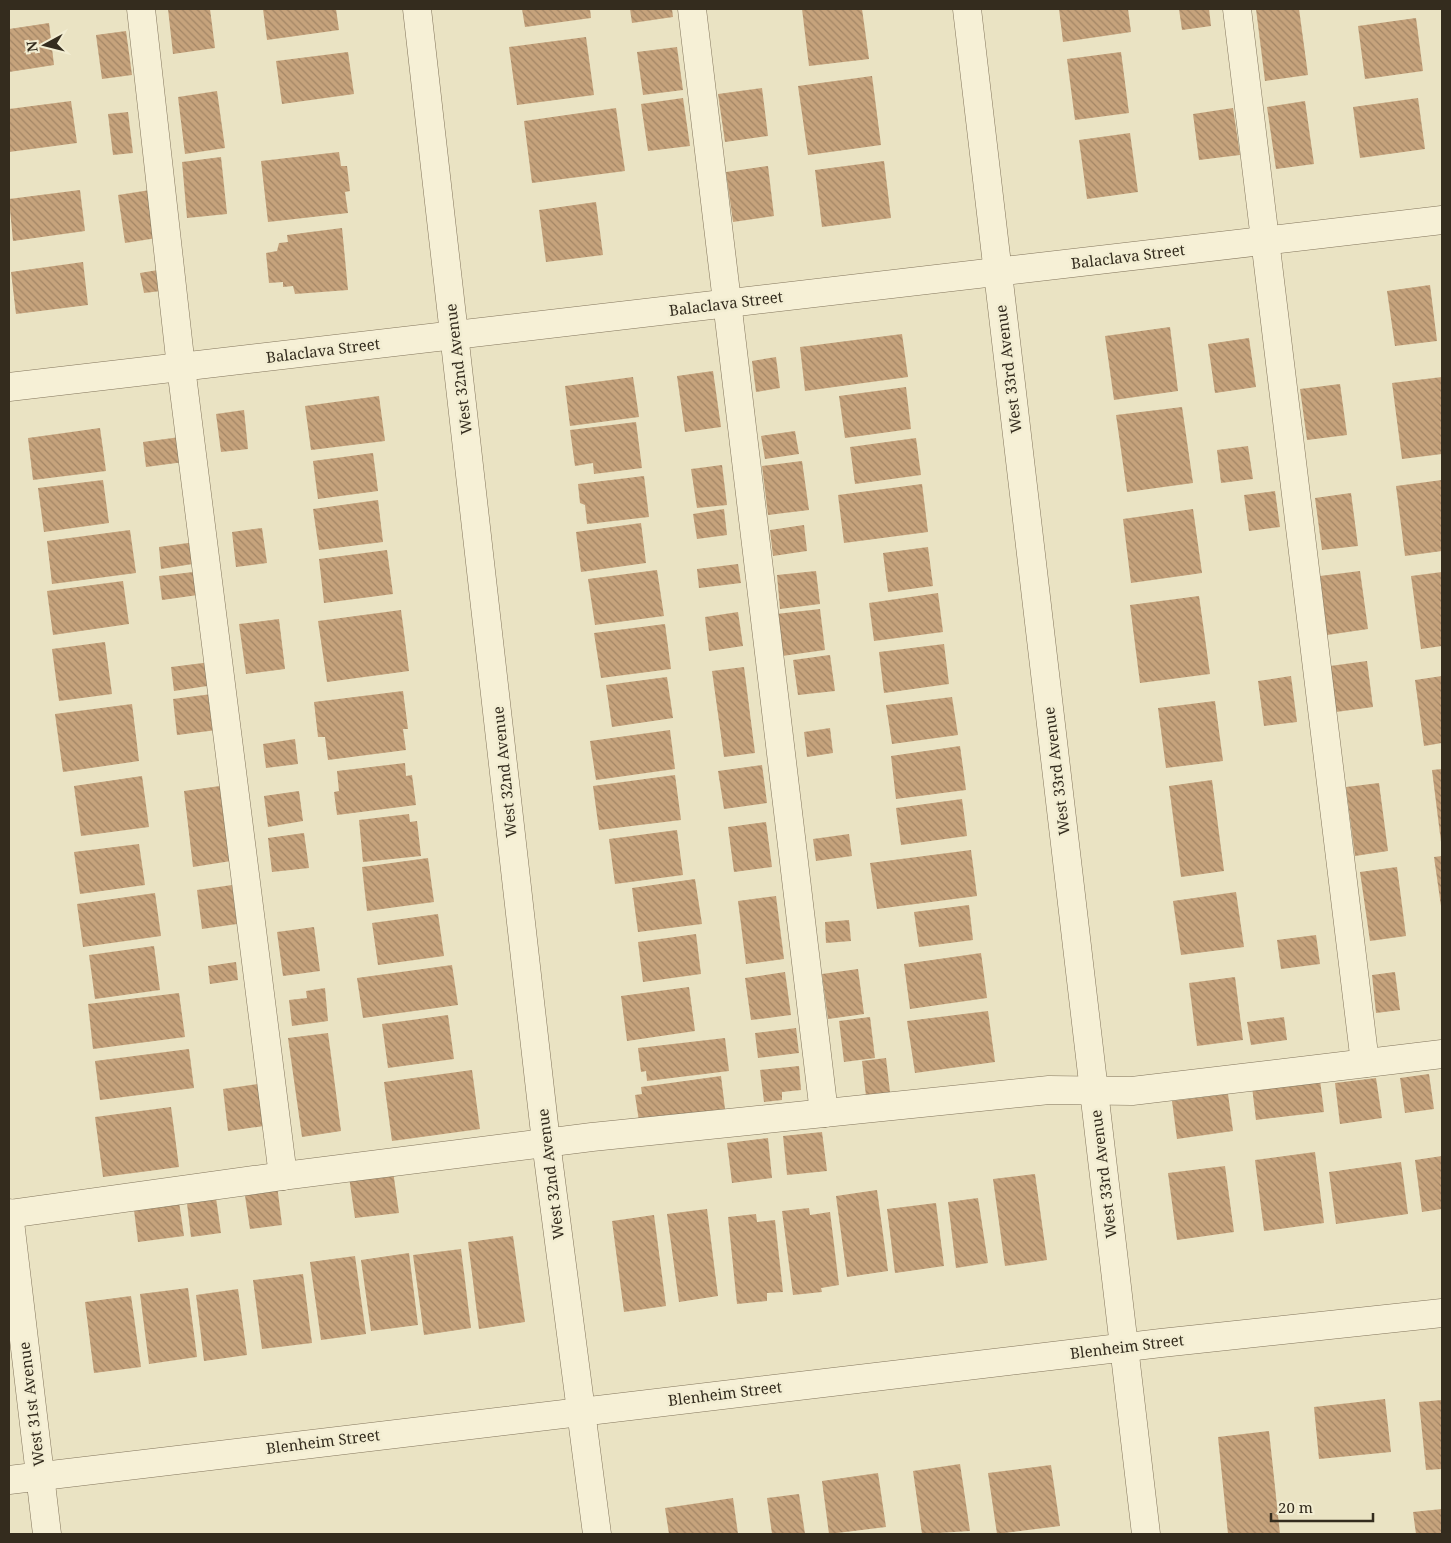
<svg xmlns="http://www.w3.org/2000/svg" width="1451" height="1543" viewBox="0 0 1451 1543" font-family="'Noto Serif',serif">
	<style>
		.building { fill: url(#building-back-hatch) }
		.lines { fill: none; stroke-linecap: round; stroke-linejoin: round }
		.minor-casing { stroke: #83755c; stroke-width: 29 }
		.minor { stroke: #f6f0d6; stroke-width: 28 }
		.labels { text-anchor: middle; stroke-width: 5; stroke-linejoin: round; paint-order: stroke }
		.street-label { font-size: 15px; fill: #342c1e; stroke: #f2edd2 }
	</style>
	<defs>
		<pattern id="building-back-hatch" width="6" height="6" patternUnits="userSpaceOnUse" patternTransform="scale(1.25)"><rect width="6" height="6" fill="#c6a37c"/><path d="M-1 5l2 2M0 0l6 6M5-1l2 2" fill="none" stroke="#a28565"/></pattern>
	</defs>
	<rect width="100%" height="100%" fill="#eae3c3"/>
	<g class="building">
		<path d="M168,9H210L215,48L173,54Z"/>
		<path d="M263,9H336L339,30L267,40Z"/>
		<path d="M522,9H590L591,18L525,27Z"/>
		<path d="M630,9H672L673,17L632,23Z"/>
		<path d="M802,9H862L869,59L809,66Z"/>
		<path d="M1059,9H1128L1131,32L1063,42Z"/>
		<path d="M1179,9H1209L1211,26L1182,30Z"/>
		<path d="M1256,9H1299L1308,75L1265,81Z"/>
		<path d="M1416,18L1423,71L1365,79L1358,26Z"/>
		<path d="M49,23L54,65L9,72V29Z"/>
		<path d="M126,31L132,75L102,79L96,35Z"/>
		<path d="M586,37L594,95L517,105L509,47Z"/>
		<path d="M677,47L683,90L643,95L637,52Z"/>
		<path d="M348,52L354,94L282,104L276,61Z"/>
		<path d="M1121,52L1129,113L1075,120L1067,59Z"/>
		<path d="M872,76L881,145L808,155L798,86Z"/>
		<path d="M762,88L768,136L725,142L718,94Z"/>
		<path d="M217,91L225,148L185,154L178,97Z"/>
		<path d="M683,98L690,146L648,151L641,104Z"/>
		<path d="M1418,98L1425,149L1360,158L1353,107Z"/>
		<path d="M71,101L77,143L9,152V109Z"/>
		<path d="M1305,101L1314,164L1276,169L1267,107Z"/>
		<path d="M616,108L625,171L532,183L524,121Z"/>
		<path d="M1233,108L1240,155L1199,160L1193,114Z"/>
		<path d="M128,112L133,153L113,155L108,114Z"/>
		<path d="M1130,133L1138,192L1087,199L1079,140Z"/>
		<path d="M339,152L341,166H347L350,191L345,192L348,213L268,222L261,161Z"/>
		<path d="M221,157L227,214L187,218L182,162Z"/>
		<path d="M884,161L891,218L822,227L815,170Z"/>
		<path d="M768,166L774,216L733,222L726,172Z"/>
		<path d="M80,190L85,231L13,241L9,199Z"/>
		<path d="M150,190L157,238L125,243L118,195Z"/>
		<path d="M596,202L603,255L546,262L539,210Z"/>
		<path d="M342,228L348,290L295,294L293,286L283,287V282L269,283L266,253L277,251L279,243L288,242L287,235Z"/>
		<path d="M83,262L88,305L16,314L11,272Z"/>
		<path d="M158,270L161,291L144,293L140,273Z"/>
		<path d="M1430,285L1437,341L1395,346L1387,291Z"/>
		<path d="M1170,327L1178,391L1114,400L1105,336Z"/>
		<path d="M902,334L908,377L805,391L800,347Z"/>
		<path d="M1249,338L1256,387L1215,393L1208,344Z"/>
		<path d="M776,357L780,388L756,392L752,361Z"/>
		<path d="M713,371L721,427L685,432L677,376Z"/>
		<path d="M633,377L639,417L570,426L565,386Z"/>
		<path d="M1442,377V454L1402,459L1392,383Z"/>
		<path d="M1340,384L1347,435L1307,440L1300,389Z"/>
		<path d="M906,387L911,429L845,438L839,396Z"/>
		<path d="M379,396L385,441L311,450L305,406Z"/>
		<path d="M1182,407L1193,483L1127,492L1116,415Z"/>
		<path d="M244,410L248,449L221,452L216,414Z"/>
		<path d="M636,422L642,468L594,474L593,463L575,466L570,430Z"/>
		<path d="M100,428L106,471L33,480L28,438Z"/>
		<path d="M795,431L799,454L765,459L761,436Z"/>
		<path d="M180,437L184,462L146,467L143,442Z"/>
		<path d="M916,438L921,475L855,484L850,447Z"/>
		<path d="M1248,446L1253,479L1221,483L1217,450Z"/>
		<path d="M373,453L378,491L318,499L313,461Z"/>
		<path d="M802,461L809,510L768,515L762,466Z"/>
		<path d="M722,465L727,505L697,508L691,469Z"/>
		<path d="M644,476L649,517L587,524L585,505L580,503L578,484Z"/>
		<path d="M103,480L109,523L44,532L38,488Z"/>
		<path d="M1442,480V551L1405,556L1396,486Z"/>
		<path d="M922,484L928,532L844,543L838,495Z"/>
		<path d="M1275,491L1280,527L1249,531L1244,495Z"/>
		<path d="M1351,493L1358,546L1322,550L1315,498Z"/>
		<path d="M378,500L383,542L319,550L313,509Z"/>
		<path d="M724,509L727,535L697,539L693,514Z"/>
		<path d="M1193,509L1202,573L1131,583L1123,519Z"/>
		<path d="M641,523L646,563L581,572L576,532Z"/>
		<path d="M804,525L807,551L773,556L770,530Z"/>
		<path d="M262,528L267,563L236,567L232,532Z"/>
		<path d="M130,530L136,573L52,584L47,541Z"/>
		<path d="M195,542L199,563L161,569L159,547Z"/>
		<path d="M928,547L933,586L888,592L883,553Z"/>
		<path d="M387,550L393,594L324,603L319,559Z"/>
		<path d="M738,564L741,583L699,588L697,569Z"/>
		<path d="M657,570L664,616L595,625L588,579Z"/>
		<path d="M202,571L205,594L162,600L159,576Z"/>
		<path d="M816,571L820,604L780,609L777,575Z"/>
		<path d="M1360,571L1368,629L1327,635L1320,576Z"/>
		<path d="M1442,572V646L1421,649L1411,576Z"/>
		<path d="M123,581L129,624L53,635L47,591Z"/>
		<path d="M938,593L943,632L874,641L869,603Z"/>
		<path d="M1199,596L1210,674L1140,683L1130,605Z"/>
		<path d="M820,609L825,650L782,656L776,614Z"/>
		<path d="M401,610L409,671L327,682L318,621Z"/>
		<path d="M738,612L743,646L709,651L705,617Z"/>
		<path d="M279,619L285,669L246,674L239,624Z"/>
		<path d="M665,624L671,669L601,678L594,633Z"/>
		<path d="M105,642L112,694L59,701L52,649Z"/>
		<path d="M944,644L949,684L884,693L879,652Z"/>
		<path d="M830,655L835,691L798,695L793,660Z"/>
		<path d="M1367,661L1373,707L1336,712L1330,666Z"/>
		<path d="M211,662L214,685L174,691L171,667Z"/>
		<path d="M744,667L755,753L724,757L712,671Z"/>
		<path d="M1291,676L1297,722L1264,726L1258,681Z"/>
		<path d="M1442,676V743L1424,746L1415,680Z"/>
		<path d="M667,677L673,718L612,727L606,685Z"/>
		<path d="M403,691L408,729H403L406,750L328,760L325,737H318L314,702Z"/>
		<path d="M212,694L217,730L177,735L173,699Z"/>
		<path d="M952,697L958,735L892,744L886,705Z"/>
		<path d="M1215,701L1223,761L1166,768L1158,708Z"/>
		<path d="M132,704L139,761L63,772L55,714Z"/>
		<path d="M830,728L833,753L807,757L804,732Z"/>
		<path d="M670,730L675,769L596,780L590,741Z"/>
		<path d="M295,739L298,764L266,768L263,744Z"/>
		<path d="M960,746L966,790L896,799L891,756Z"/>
		<path d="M405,763L406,776L412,775L416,805L337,815L334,792L339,791L337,771Z"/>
		<path d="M762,765L767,803L724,809L718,771Z"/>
		<path d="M1442,769V842H1441L1432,770Z"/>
		<path d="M675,775L681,820L599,830L593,786Z"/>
		<path d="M142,776L149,827L81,836L74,786Z"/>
		<path d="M1212,780L1224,871L1181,877L1169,786Z"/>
		<path d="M1379,783L1388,851L1355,856L1346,787Z"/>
		<path d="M220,786L231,861L193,867L184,791Z"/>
		<path d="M299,791L303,821L268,827L264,796Z"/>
		<path d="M962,799L967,836L901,845L896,808Z"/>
		<path d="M409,814L410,822L417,821L421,856L363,862L359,820Z"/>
		<path d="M766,822L772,867L734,872L728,827Z"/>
		<path d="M677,830L683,875L615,884L609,839Z"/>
		<path d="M304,833L309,868L272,872L268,838Z"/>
		<path d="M849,834L852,856L816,861L813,839Z"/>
		<path d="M139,844L145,885L80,894L74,852Z"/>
		<path d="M971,850L977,896L877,909L870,863Z"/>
		<path d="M1442,856V906H1441L1434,857Z"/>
		<path d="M428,858L434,902L367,911L362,867Z"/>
		<path d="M1397,867L1406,936L1370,941L1360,872Z"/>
		<path d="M695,879L702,924L638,932L632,888Z"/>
		<path d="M232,885L237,924L202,929L197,890Z"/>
		<path d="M1236,892L1244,947L1181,955L1173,901Z"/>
		<path d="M155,893L161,936L83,947L77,904Z"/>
		<path d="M776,896L784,959L746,964L738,901Z"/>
		<path d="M969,905L973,940L919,947L914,912Z"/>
		<path d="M438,914L444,956L378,965L372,923Z"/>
		<path d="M849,920L851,941L826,943L825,922Z"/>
		<path d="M314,927L320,971L283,976L277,932Z"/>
		<path d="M696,934L701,974L643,982L638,942Z"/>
		<path d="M1316,935L1320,964L1281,969L1277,940Z"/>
		<path d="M154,946L160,990L95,999L89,955Z"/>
		<path d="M981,953L987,998L910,1009L904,964Z"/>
		<path d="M236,962L238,980L210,984L208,966Z"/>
		<path d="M452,965L458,1005L363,1018L357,978Z"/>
		<path d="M858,969L864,1014L828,1019L822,974Z"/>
		<path d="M785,972L791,1015L751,1020L745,978Z"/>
		<path d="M1395,972L1400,1010L1376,1013L1372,975Z"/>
		<path d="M1235,977L1243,1040L1197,1046L1189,983Z"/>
		<path d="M689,987L695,1031L627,1041L621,996Z"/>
		<path d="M325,988L328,1021L292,1026L289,1000L307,998L306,991Z"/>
		<path d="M179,993L185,1037L93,1049L88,1004Z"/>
		<path d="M988,1011L995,1062L915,1073L907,1021Z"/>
		<path d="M448,1015L454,1059L388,1068L382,1024Z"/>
		<path d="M870,1017L875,1058L844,1062L839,1021Z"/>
		<path d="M1284,1017L1287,1040L1251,1045L1247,1022Z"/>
		<path d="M796,1028L799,1053L758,1058L755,1033Z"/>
		<path d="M328,1033L341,1131L302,1137L288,1038Z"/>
		<path d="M725,1038L729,1071L647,1081L646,1071L641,1072L638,1048Z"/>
		<path d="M189,1049L194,1088L100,1100L95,1061Z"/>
		<path d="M886,1058L890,1092L866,1096L862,1061Z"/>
		<path d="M799,1066L801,1090L782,1092V1100L764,1102L760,1070Z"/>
		<path d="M472,1070L480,1129L392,1141L384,1082Z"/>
		<path d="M1429,1074L1434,1109L1405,1113L1400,1078Z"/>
		<path d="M721,1076L725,1109L639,1121L635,1095L642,1094L641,1087Z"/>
		<path d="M1376,1078L1382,1118L1340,1124L1335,1083Z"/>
		<path d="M1320,1080L1324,1112L1256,1120L1252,1087Z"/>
		<path d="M258,1084L264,1126L228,1131L223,1089Z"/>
		<path d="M1228,1094L1233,1131L1177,1139L1172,1101Z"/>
		<path d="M171,1107L179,1167L103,1177L95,1117Z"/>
		<path d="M822,1132L827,1171L787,1175L783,1136Z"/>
		<path d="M768,1138L772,1178L732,1183L727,1143Z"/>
		<path d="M1315,1152L1324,1223L1264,1231L1255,1160Z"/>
		<path d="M1442,1156V1209L1422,1212L1415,1160Z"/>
		<path d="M1401,1162L1408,1214L1336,1224L1329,1172Z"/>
		<path d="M1225,1166L1234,1232L1177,1240L1168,1173Z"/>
		<path d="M393,1171L399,1213L355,1218L349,1177Z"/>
		<path d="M1035,1174L1047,1260L1005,1266L993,1179Z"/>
		<path d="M277,1185L282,1225L250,1229L244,1189Z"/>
		<path d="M877,1190L888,1271L847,1277L836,1196Z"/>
		<path d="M215,1191L221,1233L191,1237L186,1195Z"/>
		<path d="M178,1195L184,1236L138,1242L133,1202Z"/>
		<path d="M978,1198L988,1263L956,1268L948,1202Z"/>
		<path d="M936,1203L944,1266L895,1273L887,1209Z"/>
		<path d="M809,1208L810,1215L830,1212L839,1285L821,1288L822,1292L793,1295L782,1211Z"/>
		<path d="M707,1209L718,1296L679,1302L667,1214Z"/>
		<path d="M756,1214L757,1222L775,1220L783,1292L767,1293V1301L737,1304L728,1217Z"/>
		<path d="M654,1215L666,1306L624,1312L612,1221Z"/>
		<path d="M513,1236L525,1322L479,1329L468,1242Z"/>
		<path d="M461,1249L471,1328L424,1335L413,1255Z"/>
		<path d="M409,1253L418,1325L371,1331L361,1260Z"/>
		<path d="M355,1256L366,1334L321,1340L310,1262Z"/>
		<path d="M303,1274L312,1343L262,1349L253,1280Z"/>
		<path d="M188,1288L197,1357L149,1364L140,1294Z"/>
		<path d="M238,1289L247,1355L204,1361L196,1295Z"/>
		<path d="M131,1296L141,1367L94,1373L85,1302Z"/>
		<path d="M1385,1399L1391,1452L1319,1459L1314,1407Z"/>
		<path d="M1442,1400V1469L1426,1470L1419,1402Z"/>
		<path d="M1269,1431L1280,1534H1228L1218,1437Z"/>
		<path d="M960,1464L970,1531L922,1534L913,1471Z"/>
		<path d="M1051,1465L1060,1526L997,1534L988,1473Z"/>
		<path d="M878,1473L886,1527L829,1534L822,1481Z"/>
		<path d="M799,1494L805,1534H772L767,1498Z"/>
		<path d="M733,1498L738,1534H669L665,1508Z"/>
		<path d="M1442,1509V1534H1416L1413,1512Z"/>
	</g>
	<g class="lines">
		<defs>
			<g id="minor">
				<path d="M141,9L181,367L283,1176"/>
				<path d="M417,9L546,1142L597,1534"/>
				<path d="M692,9L824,1113"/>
				<path d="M967,9L1146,1534"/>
				<path d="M1237,9L1365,1063"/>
				<path d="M9,387L1442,220"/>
				<path d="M9,1213L47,1534"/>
				<path d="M9,1214L283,1176L592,1137L1049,1090L1132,1091L1442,1054"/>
				<path d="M9,1480L1161,1343L1442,1313"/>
			</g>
		</defs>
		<use href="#minor" class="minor-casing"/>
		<use href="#minor" class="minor"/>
	</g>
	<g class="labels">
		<g class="street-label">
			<text transform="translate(1128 257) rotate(-7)" y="5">Balaclava Street</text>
			<text transform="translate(726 304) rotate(-7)" y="5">Balaclava Street</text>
			<text transform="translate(323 351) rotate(-7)" y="5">Balaclava Street</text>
			<text transform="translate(459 369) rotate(-97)" y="5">West 32nd Avenue</text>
			<text transform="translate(1009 369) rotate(-97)" y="5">West 33rd Avenue</text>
			<text transform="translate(1057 771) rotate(-97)" y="5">West 33rd Avenue</text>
			<text transform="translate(505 772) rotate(-96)" y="5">West 32nd Avenue</text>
			<text transform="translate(551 1174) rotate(-97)" y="5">West 32nd Avenue</text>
			<text transform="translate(1104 1174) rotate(-97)" y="5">West 33rd Avenue</text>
			<text transform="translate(1127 1347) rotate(-7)" y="5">Blenheim Street</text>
			<text transform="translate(725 1394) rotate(-7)" y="5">Blenheim Street</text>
			<text transform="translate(32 1404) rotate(-97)" y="5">West 31st Avenue</text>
			<text transform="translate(323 1442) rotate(-7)" y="5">Blenheim Street</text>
		</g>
	</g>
	<rect width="1451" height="1543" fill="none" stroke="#342c1e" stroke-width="20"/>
	<g transform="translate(45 45) rotate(263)" stroke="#f2edd2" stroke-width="4" paint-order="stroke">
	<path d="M0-4L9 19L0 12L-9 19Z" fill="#342c1e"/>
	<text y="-8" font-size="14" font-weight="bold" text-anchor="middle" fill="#342c1e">N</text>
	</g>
	<path d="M1271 1513v8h102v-8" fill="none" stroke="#342c1e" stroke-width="2.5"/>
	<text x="1278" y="1513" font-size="15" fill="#342c1e" stroke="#f2edd2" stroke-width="4" paint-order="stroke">20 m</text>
</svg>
